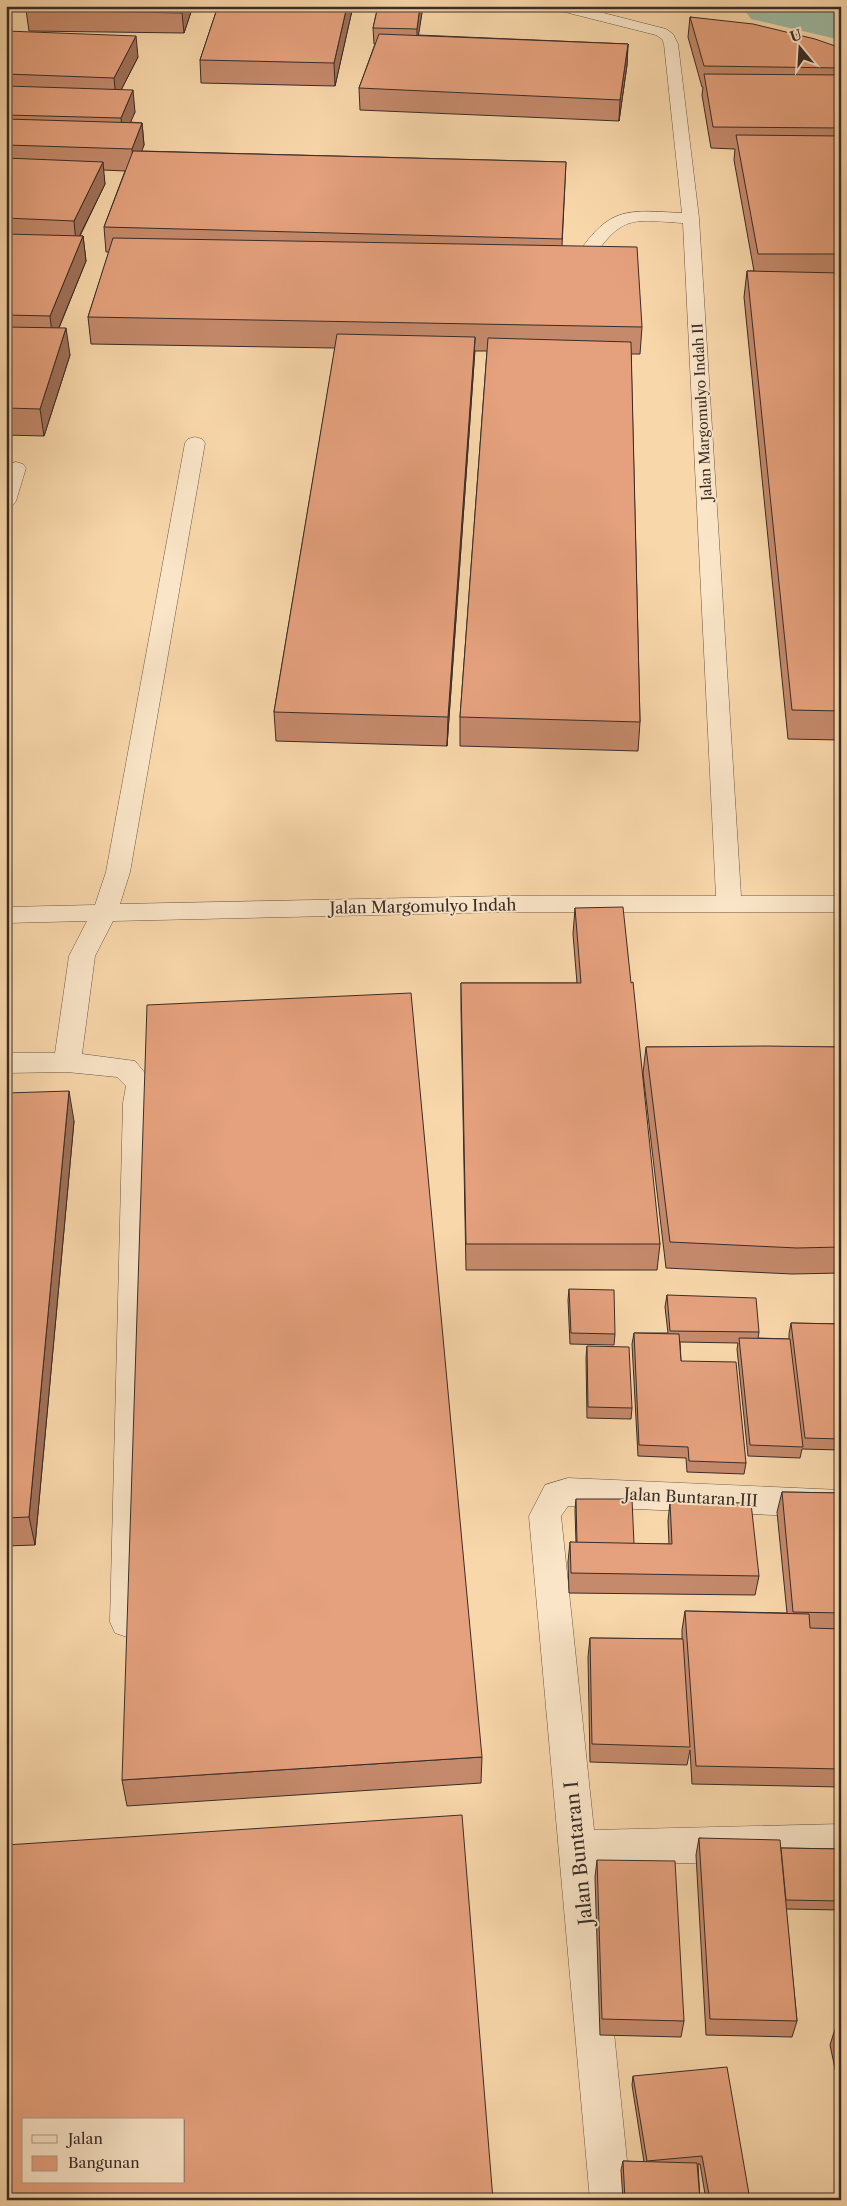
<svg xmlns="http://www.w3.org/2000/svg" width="847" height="2206" viewBox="0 0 847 2206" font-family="'Libre Caslon Text',serif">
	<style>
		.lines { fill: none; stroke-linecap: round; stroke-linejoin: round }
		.river { fill: #9fbaa4; fill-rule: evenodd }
		.minor-casing { stroke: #695748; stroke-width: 1 }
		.minor { fill: #fae5c8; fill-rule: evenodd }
		.wall { fill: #c58a6c; stroke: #392c28 }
		.shaded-wall { fill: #a07158; stroke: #392c28 }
		.building { fill: #e5a17d; stroke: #392c28; fill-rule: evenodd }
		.labels { text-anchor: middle; stroke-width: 4; stroke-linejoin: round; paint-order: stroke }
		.far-street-label { font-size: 14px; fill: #392c28; stroke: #fae5c8 }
		.street-label { font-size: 16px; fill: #392c28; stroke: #fae5c8 }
		.near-street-label { font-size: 19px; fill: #392c28; stroke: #fae5c8 }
	</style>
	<rect width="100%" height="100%" fill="#f8d7aa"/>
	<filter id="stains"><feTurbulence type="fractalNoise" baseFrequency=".004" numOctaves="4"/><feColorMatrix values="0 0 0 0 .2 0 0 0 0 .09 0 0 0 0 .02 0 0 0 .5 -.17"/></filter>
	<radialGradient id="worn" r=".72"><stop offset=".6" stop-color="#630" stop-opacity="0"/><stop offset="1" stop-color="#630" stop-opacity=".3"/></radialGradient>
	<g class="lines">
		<path class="river" d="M742,6H841V40L751,19Z"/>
		<defs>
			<g id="minor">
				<path d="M551,6H576L666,29L673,34L678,44L699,218L741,896H841V912H506L113,921L95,956L82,1054L135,1061L154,1084L151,1103L144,1622L139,1633L127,1637L115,1633L110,1622L123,1103L126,1086L117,1077L67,1072L6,1073V1053H55L69,956L87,921L6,923V907L95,905L106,872L185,443L188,439L195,437L202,439L205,443L130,872L120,904L506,896H716L683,223C632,220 623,214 592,259H580L577,255C610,206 627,210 682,213L664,44L662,39L656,35L553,9Z"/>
				<path d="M16,462L23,464L26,468L16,501L13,505L6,507V468L9,464Z"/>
				<path d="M568,1478L841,1490V1518L568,1506L561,1516L594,1830L841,1824V1860L597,1865L631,2200H590L529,1516L545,1485Z"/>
			</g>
		</defs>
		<use href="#minor" class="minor-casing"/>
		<use href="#minor" class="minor"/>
	</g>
	<g class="wall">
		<path d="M28,6H193L184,33L29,31L26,10Z"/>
		<path d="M218,6H353L335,86L201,83L200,60Z"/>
		<path d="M378,6H423L418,35L628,44L627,65L619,121L360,110L359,88L375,44H374L373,28Z"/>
		<path d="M690,17L841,48V740L788,739L744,297L747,271H754L734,160L735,149L711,148L702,95L703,87H702L688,37Z"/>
		<path d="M6,31L138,57L121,90L135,112L130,122L142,123L144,145L141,151L566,162L562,246L642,327L640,354H631L640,722L638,751L460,746V717L487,351H475L474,363L447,746L276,741L274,712L335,348L91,344L88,317L109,252H106L104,227L125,171L103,170L105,184L80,236H83L86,261L59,328L70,355L44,436L6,435Z"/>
		<path d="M575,908L660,1244L657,1270H466L461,1009V983H577L573,934Z"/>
		<path d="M646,1047H841V1273L792,1274L666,1268L643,1073Z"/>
		<path d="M6,1093L74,1121L35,1545L6,1546Z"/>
		<path d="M569,1289L615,1334L614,1345L570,1344L568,1300Z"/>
		<path d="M667,1295L759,1332L758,1338L789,1339V1334L791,1323L841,1324V1450L802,1449L800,1458L748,1456L737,1349L738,1343L680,1342L681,1361L746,1463L744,1474L687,1472L686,1458L638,1456L632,1344L634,1333H668L665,1307Z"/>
		<path d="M587,1346L632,1408L631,1419L587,1418L586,1358Z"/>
		<path d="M782,1492L841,1493V1787L692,1784L690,1750L687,1765L590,1762L588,1657L590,1638L682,1639V1630L685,1611L787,1613L777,1512Z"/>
		<path d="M576,1499L634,1544H669L668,1521L670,1502L759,1576L755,1595L569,1593L568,1562L570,1542L576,1543L575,1510Z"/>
		<path d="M482,1757L481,1783L127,1806L122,1780Z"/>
		<path d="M699,1838L781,1848L841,1849V1910L786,1909L797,2021L792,2037L706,2035L696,1855Z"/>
		<path d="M597,1860L684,2021L681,2037L600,2035L595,1877Z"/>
		<path d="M841,2028V2097L830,2045L835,2029Z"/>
		<path d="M633,2076L750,2200H706L700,2164H698L700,2200H623L621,2170L623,2161L644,2162L632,2085Z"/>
	</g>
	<g class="shaded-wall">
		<path d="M6,6H14L6,21Z"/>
		<path d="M185,6H193L184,33L182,13Z"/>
		<path d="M347,6H353L335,86L334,63Z"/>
		<path d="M420,6H423L417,45V29Z"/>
		<path d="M136,36L138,57L116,100L114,78Z"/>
		<path d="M628,44L627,65L619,121L620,100Z"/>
		<path d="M133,90L135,112L123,140L121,118Z"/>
		<path d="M142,123L144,145L134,171L132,149Z"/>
		<path d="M103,162L105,184L76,243L74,221Z"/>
		<path d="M83,236L86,261L53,342L50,316Z"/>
		<path d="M66,328L70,355L44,436L40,409Z"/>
		<path d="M475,337L474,363L447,746L448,717Z"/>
		<path d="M69,1091L74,1121L35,1545L29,1517Z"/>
	</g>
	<g class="building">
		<path d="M28,6H185L182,13L26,10Z"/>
		<path d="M218,6H347L334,63L200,60Z"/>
		<path d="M378,6H420L417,29L373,28Z"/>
		<path d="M690,17L753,24L815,39L841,48V68L704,66Z"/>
		<path d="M6,31L136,36L114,78L6,74Z"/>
		<path d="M379,34L628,44L620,100L359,88Z"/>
		<path d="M704,74L841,75V128L713,127Z"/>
		<path d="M6,86L133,90L121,118L6,115Z"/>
		<path d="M6,119L142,123L132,149L6,145Z"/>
		<path d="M736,135L841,136V254H758Z"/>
		<path d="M133,151L566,162L562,239L104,227Z"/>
		<path d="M6,158L103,162L74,221L6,218Z"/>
		<path d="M6,234L83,236L50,316L6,315Z"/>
		<path d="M113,238L637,247L642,327L88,317Z"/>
		<path d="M747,271L841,273V711L792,710Z"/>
		<path d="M6,327L66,328L40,409L6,408Z"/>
		<path d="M337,334L475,337L448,717L274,712Z"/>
		<path d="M488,338L631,342L640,722L460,717Z"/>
		<path d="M623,907L631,983L633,982L660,1244H466L461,983H581L575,908Z"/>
		<path d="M411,993L482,1757L122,1780L147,1005Z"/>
		<path d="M765,1046L841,1047V1247L797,1248L670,1242L646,1047Z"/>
		<path d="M69,1091L29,1517L6,1518V1093Z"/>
		<path d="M569,1289L614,1290L615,1334L571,1333Z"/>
		<path d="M667,1295L756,1298L759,1332L670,1331Z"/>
		<path d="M791,1323L841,1324V1439L805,1438Z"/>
		<path d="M634,1333L679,1334L681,1361L736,1362L746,1463L689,1461L688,1447L639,1445Z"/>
		<path d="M739,1338L790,1339L803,1447L750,1445Z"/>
		<path d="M587,1346L629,1347L632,1408L588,1407Z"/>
		<path d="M782,1492L841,1493V1613L793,1612Z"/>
		<path d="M576,1499H632L634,1544L577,1543Z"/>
		<path d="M670,1502L751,1503L759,1576L571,1573L570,1542L672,1544Z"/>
		<path d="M685,1611L809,1614L810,1628L841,1629V1769L696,1766Z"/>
		<path d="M590,1638L683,1639L690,1747L592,1744Z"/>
		<path d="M462,1815L493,2200H6V1845ZM24,2120H184V2182H24Z"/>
		<path d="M699,1838L780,1840L797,2021L710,2019Z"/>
		<path d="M781,1848L841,1849V1901L786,1900Z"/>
		<path d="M597,1860L675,1861L684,2021L602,2019Z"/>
		<path d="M841,2028V2054L835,2029Z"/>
		<path d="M727,2067L750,2200H710L702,2156L647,2161L633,2076Z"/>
		<path d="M623,2161L697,2163L700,2200H625Z"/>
	</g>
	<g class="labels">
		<g class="far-street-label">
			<text transform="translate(702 412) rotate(-93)" y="5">Jalan Margomulyo Indah II</text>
		</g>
		<g class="street-label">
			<text transform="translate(423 906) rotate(-1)" y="6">Jalan Margomulyo Indah</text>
			<text transform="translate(691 1497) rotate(3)" y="6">Jalan Buntaran III</text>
		</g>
		<g class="near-street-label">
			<text transform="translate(578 1853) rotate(-96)" y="7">Jalan Buntaran I</text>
		</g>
	</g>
	<rect width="847" height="2206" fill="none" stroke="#f8d7aa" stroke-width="25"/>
	<rect x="8" y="8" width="832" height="2191" fill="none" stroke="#392c28" stroke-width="2.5"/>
	<rect x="12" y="12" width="822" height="2181" fill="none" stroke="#392c28"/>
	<rect x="22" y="2118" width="162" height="65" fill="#fae5c8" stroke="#ad9b88"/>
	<rect x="32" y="2135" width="25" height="8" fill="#fae5c8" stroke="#ad9b88"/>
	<text x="68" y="2144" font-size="15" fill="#392c28">Jalan</text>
	<rect x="32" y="2156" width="25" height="15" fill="#e5a17d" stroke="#ad9b88"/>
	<text x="68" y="2168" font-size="15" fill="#392c28">Bangunan</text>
	<g transform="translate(800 48) rotate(342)" stroke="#fae5c8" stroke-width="4" paint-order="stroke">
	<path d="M0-4L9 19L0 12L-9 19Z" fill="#392c28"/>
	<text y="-8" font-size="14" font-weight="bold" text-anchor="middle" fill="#392c28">U</text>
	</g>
	<rect width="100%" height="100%" filter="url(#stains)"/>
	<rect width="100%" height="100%" fill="url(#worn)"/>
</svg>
